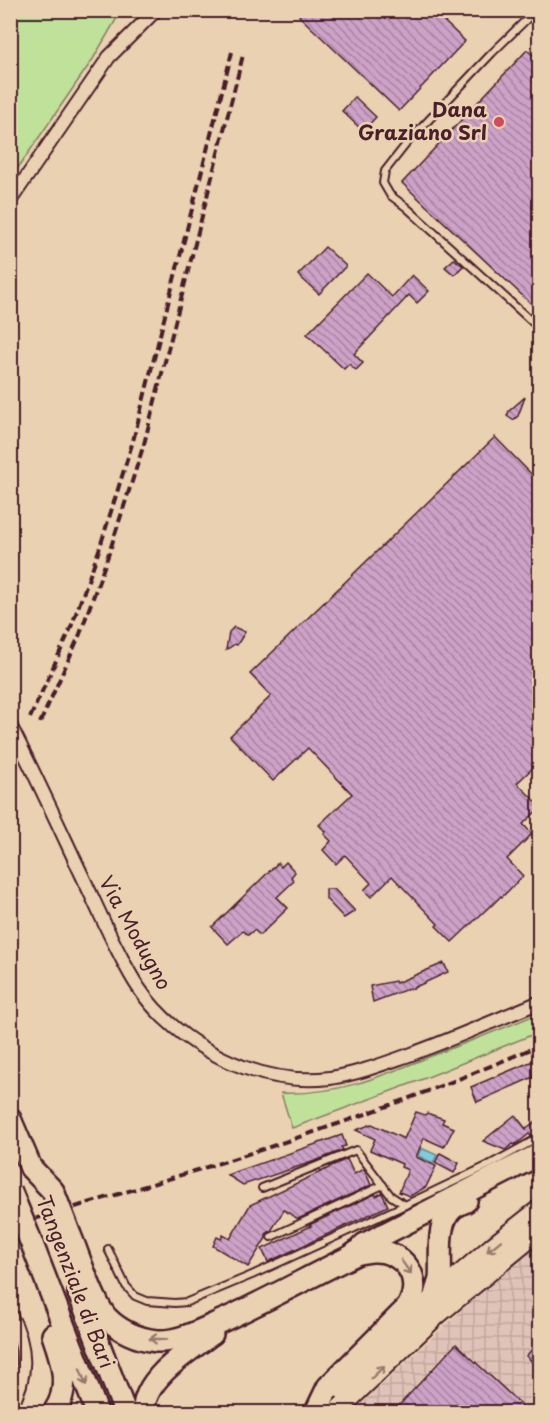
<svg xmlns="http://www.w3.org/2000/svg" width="550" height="1423" viewBox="0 0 550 1423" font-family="'Playpen Sans',sans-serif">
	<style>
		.industrial { fill: url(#industrial-grid) }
		.green { fill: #c0e19a; stroke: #858062; stroke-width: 1.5 }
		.water { fill: url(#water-waves); stroke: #698795; stroke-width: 1.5 }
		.building { fill: url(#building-back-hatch); stroke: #4a1f2b; stroke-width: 1.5 }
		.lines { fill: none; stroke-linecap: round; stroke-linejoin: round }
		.lane-casing { stroke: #4a1f2b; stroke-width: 10 }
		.street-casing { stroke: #4a1f2b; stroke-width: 16 }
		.primary-casing { stroke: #4a1f2b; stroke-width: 22 }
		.highway-casing { stroke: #4a1f2b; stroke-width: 26 }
		.lane { stroke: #e9d1b1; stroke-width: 6 }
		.street { stroke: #e9d1b1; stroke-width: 12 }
		.primary { stroke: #e9d1b1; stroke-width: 18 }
		.highway { stroke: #e9d1b1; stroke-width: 21 }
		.rail { stroke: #4a1f2b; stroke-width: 4; stroke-dasharray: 9 4.5; stroke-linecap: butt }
		.highway-bridge-casing { stroke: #4a1f2b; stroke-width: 26; stroke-linecap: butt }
		.highway-bridge { stroke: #e9d1b1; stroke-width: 21 }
		.oneway { stroke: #9a786e }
		.poi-dot { fill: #d1495b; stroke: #e9d1b1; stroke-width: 2 }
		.labels { text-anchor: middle; stroke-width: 5; stroke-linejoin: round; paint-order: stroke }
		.poi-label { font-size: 20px; font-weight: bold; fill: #4a1f2b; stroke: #e9d1b1; text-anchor: end }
		.street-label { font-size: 20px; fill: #4a1f2b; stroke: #e9d1b1 }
	</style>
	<defs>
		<pattern id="industrial-grid" width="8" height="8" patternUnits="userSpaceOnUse" patternTransform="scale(1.5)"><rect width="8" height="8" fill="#e0c3b8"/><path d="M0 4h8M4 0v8" fill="none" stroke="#c2a79e"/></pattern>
		<pattern id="water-waves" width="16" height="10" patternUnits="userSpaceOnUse" patternTransform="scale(1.5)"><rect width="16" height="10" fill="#7eccdc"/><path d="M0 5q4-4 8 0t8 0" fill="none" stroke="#6eafbd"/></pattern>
		<pattern id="building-back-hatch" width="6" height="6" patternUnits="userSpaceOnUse" patternTransform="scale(1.5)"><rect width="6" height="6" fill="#cca2c7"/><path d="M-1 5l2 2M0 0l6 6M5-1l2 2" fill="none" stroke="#a883a2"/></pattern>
	</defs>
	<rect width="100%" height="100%" fill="#e9d1b1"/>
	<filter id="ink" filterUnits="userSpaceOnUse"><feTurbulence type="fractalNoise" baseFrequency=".0167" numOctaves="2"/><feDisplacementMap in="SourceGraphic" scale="12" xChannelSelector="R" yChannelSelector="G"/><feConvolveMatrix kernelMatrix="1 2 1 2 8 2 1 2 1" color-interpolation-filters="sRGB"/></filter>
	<g filter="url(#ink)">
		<path class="industrial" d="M539,1243V1412H353L478,1295Z"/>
		<g class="green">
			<path d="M11,10L121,11L93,59L11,178Z"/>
			<path d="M539,1013V1032L418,1081L292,1128L281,1093C340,1095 382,1076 436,1054C471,1041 505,1028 539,1013Z"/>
		</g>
		<path class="water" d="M421,1148L437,1155L433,1163L418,1156Z"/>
		<g class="building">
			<path d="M304,10H432L465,41L399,111L299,16Z"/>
			<path d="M527,50L540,61V312L402,183Z"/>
			<path d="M355,97L376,117L363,131L342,111Z"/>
			<path d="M325,247L346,266L319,294L298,275Z"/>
			<path d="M454,259L463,266L454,275L445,267Z"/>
			<path d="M367,273L392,297L412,275L429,291L417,303L409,295L354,354L363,363L356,370L349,364L344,369L307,334Z"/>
			<path d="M525,397L518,416L513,420L507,416L509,411Z"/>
			<path d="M495,437L540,483V761L517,783L540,806V808L523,824L532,834L507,859L523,876L502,897L501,896L491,906H490L452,942L436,926L438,924L392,876L371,897L364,890L371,883L345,855L336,864L323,850L331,841L324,834L326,832L319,825L352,794L308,748L273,781L230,736L271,696L250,674Z"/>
			<path d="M234,627L245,632L237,645L235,644L226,650L229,632Z"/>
			<path d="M286,862L295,872L291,877L294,881L277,897L288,908L260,935L254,930L248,935L243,931L228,944L212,927L278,863L281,867Z"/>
			<path d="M326,889H334L355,911L344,918L326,899Z"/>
			<path d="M444,963L448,972L411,989L410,988L373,1002L370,986L395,981L396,983Z"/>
			<path d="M540,1058V1074L477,1102L471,1087Z"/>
			<path d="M416,1112L425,1115L427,1113L444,1119L442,1123L454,1128L444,1147L424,1138L416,1157L436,1166L426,1187L410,1196L399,1192L408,1170L401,1167L402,1164L370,1150L375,1139L356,1130L372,1124L404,1139Z"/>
			<path d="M515,1115L526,1129V1128L540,1119V1132L531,1136L529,1134L519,1142L514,1145L513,1144L505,1150L483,1141Z"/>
			<path d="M342,1135L346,1146L341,1147L343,1150L315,1161L243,1185L227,1175Z"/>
			<path d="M440,1153L459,1163L454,1173L435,1163Z"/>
			<path d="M347,1159L354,1174L364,1169L371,1185L298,1219L284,1210L271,1231L266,1234V1238L248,1267L213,1246L217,1237L221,1239L223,1235L230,1239L250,1205L329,1168V1167Z"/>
			<path d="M382,1193L388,1206L268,1262L262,1249L311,1226L309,1225L375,1194L376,1196Z"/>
			<path d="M540,1341V1369L526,1356Z"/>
			<path d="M456,1344L530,1413H392Z"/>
		</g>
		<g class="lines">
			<defs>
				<g id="lane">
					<path d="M540,11L531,15L492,53L407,143L385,171L383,183L390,195L406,207L540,329"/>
					<path d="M262,1188L356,1150L391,1196L405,1205"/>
					<path d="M271,1237L383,1185"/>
					<path d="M108,1249L126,1286L135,1296L147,1301L175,1303L187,1302L252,1275L405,1205L489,1165L540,1137"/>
				</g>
				<g id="street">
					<path d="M10,201L109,57L156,10"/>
					<path d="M10,725C34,772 56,820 79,869C92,896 104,924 118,951C124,963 130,975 138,987C177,1046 259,1087 330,1078C357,1074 383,1064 409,1055C453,1039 496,1020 540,1002"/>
					<path d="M10,1314C27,1345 28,1377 10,1408"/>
				</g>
				<g id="primary">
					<path d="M341,1389L435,1296L493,1246L540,1209"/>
					<path d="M336,1412L437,1315L540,1230"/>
				</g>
				<g id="highway">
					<path d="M10,1119L31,1168"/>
					<path d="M70,1235C79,1256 93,1303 107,1318C120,1331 138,1339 157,1341C181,1342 205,1328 226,1319C269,1299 311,1276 354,1255L365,1244L540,1154"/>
					<path d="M32,1244L97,1412"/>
					<path d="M79,1293L125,1412"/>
					<path d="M435,1296C436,1290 439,1284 440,1278C442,1257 435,1224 453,1208C457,1205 462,1203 466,1201"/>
					<path d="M53,1335C62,1360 71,1389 54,1412"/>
					<path d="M144,1412C142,1380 188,1351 212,1334"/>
					<path d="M316,1412L328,1387L408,1307C410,1303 412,1299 413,1294C418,1269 397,1250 373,1251C367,1251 360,1253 354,1254"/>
				</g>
			</defs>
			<use href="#lane" class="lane-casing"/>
			<use href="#street" class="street-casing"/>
			<use href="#primary" class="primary-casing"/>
			<use href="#highway" class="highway-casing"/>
			<use href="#lane" class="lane"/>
			<use href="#street" class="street"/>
			<use href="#primary" class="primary"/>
			<use href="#highway" class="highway"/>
			<g class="rail">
				<path d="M30,718L70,630L99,550L133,441L232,52"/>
				<path d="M40,723L80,634L109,553L144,444L243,55"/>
				<path d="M10,1226C189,1174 369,1120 540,1045"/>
			</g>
			<defs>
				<g id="highway-bridge">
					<path d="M31,1168L53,1191L70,1235"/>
					<path d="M10,1190L32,1244"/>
				</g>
			</defs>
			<use href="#highway-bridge" class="highway-bridge-casing"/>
			<use href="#highway-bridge" class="highway-bridge"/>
		</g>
		<defs><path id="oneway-shaft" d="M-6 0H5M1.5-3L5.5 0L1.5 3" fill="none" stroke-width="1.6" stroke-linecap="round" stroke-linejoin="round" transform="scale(1.5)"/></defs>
		<g class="oneway">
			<use href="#oneway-shaft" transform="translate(494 1246) rotate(141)"/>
			<use href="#oneway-shaft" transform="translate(406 1267) rotate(55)"/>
			<use href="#oneway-shaft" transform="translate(158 1339) rotate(-178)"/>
			<use href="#oneway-shaft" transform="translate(378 1372) rotate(-44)"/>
			<use href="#oneway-shaft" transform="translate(83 1377) rotate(69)"/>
		</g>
	</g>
	<circle class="poi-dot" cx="499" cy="122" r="6"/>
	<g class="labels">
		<g class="poi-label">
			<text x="487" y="117">Dana<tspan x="487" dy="23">Graziano Srl</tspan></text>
		</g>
		<g class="street-label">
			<text transform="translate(135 933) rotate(61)" y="7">Via Modugno</text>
			<text transform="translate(75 1282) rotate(69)" y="7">Tangenziale di Bari</text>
		</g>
	</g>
	<rect width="550" height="1423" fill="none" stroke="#e9d1b1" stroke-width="36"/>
	<rect x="18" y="18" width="514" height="1387" fill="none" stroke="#4a1f2b" stroke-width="2" filter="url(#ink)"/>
</svg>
